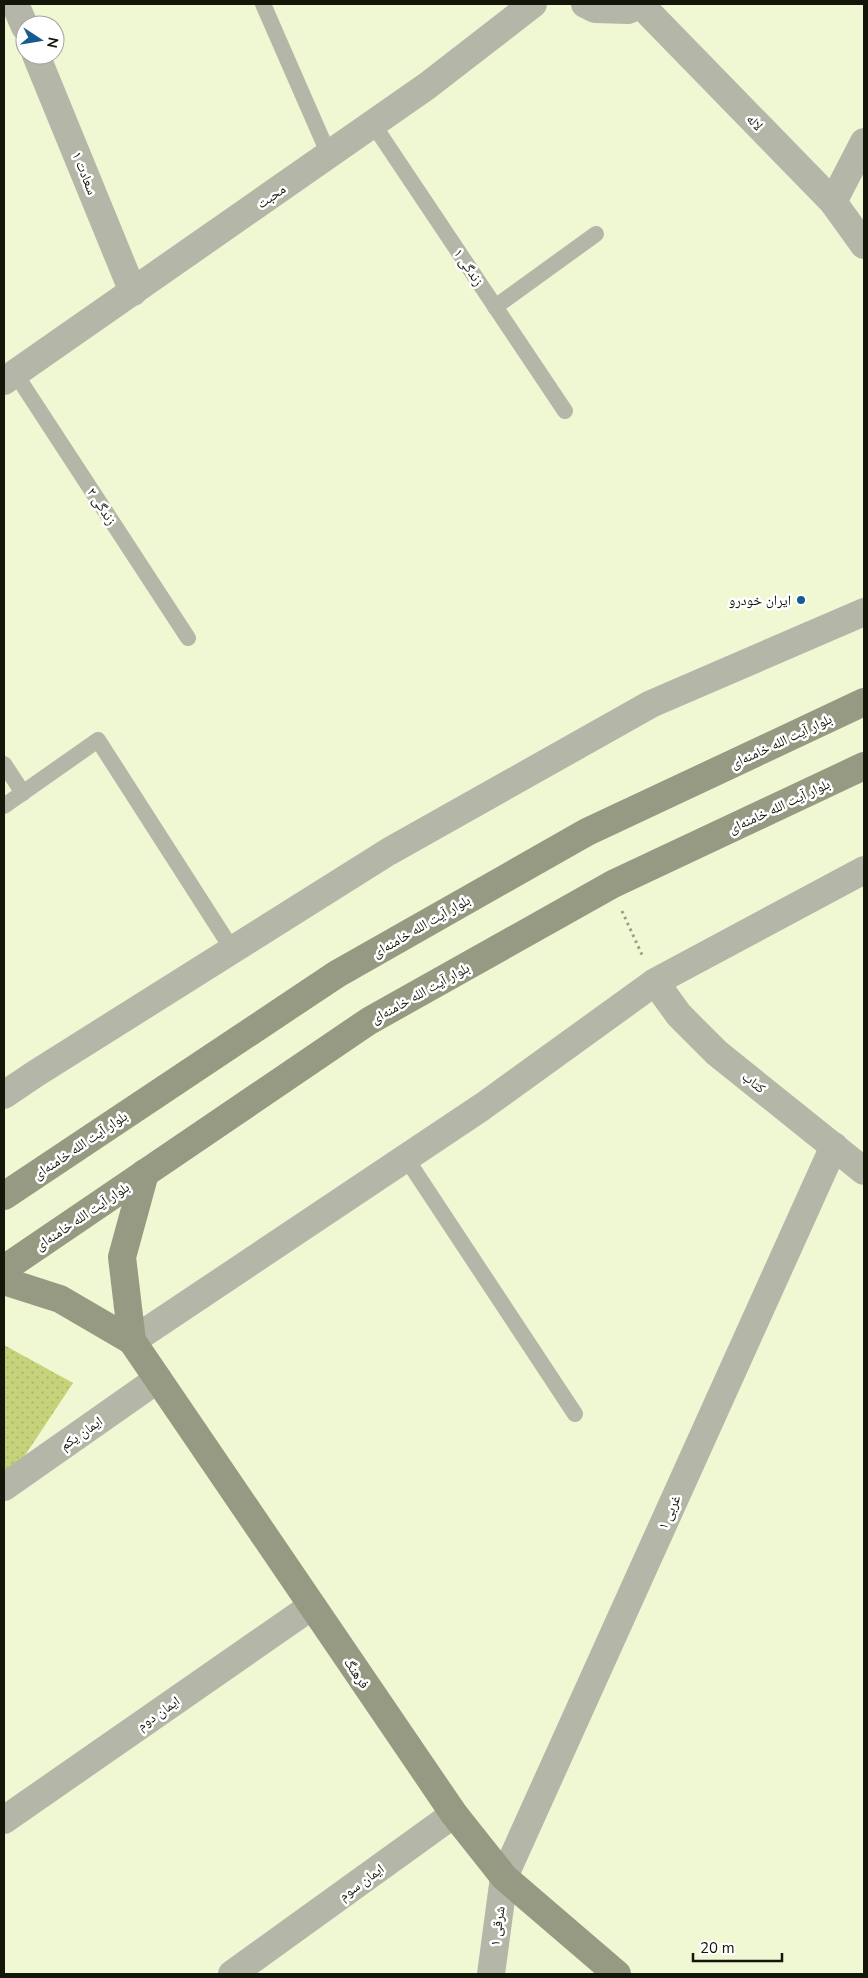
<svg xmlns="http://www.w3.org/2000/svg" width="868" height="1978" viewBox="0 0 868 1978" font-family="'Nunito Sans','Noto Naskh Arabic',sans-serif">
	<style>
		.grass { fill: url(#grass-dots) }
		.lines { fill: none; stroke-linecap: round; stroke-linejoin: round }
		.path { stroke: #9ba085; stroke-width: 3; stroke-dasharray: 2.5 4; stroke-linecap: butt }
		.lane { stroke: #b4b7a8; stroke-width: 16 }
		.street { stroke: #b4b7a8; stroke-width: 28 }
		.secondary { stroke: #969a83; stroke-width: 28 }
		.poi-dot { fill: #175c90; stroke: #fff; stroke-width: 2 }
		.labels { text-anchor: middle; stroke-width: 5; stroke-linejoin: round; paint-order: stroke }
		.street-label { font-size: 14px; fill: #141609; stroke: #fff }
		.poi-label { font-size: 14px; fill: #141609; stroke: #fff; text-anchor: end }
	</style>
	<defs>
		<pattern id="grass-dots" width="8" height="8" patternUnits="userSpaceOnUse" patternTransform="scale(1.25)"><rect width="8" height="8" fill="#c6d37a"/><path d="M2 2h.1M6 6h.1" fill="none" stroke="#a9b468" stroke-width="1.8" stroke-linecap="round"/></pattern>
	</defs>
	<rect width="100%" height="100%" fill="#f0f7d3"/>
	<path class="grass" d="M4,1345L73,1383L4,1487Z"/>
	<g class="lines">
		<path class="path" d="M622,911L643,957"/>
		<g class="lane">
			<path d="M263,4L329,155"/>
			<path d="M373,124L565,411"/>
			<path d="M495,307L596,234"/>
			<path d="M15,373L188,638"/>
			<path d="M4,764L23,793"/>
			<path d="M4,806L98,740L232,949"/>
			<path d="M406,1158L575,1414"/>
		</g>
		<g class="street">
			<path d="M15,4L25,27"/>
			<path d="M585,4L595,9L628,10L641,4"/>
			<path d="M640,4L833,202L864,245"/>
			<path d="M36,55L133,292"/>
			<path d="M833,202L864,142"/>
			<path d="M4,381L427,86L533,4"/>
			<path d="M655,982L679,1015L717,1053L864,1171"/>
			<path d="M4,1095L35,1074L388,852L651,704L864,612"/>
			<path d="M132,1341L482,1107L655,982L864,870"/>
			<path d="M4,1487L158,1379"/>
			<path d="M4,1820L312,1606"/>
			<path d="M232,1974L454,1814"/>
			<path d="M491,1974L504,1877L834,1146"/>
		</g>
		<g class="secondary">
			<path d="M4,1196L337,974L587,832L864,702"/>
			<path d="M4,1269L369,1021L613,884L864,766"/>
			<path d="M4,1281L60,1299L132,1341L122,1257L145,1173"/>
			<path d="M132,1341L454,1814L504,1877L617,1974"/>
		</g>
	</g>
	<circle class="poi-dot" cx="801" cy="600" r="5"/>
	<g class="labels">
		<g class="street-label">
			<text transform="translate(755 122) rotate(46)" y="5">لاله</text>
			<text transform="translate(85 173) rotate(68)" y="5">سعادت ۱</text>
			<text transform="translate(271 196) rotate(-35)" y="5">محبت</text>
			<text transform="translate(469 267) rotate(56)" y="5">زندگی ۱</text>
			<text transform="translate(102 506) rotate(57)" y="5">زندگی ۲</text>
			<text transform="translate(781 741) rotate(-25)" y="5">بلوار آیت الله خامنه‌ای</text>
			<text transform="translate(779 806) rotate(-25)" y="5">بلوار آیت‌ الله خامنه‌ای</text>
			<text transform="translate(421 926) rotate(-30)" y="5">بلوار آیت الله خامنه‌ای</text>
			<text transform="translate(420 993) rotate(-29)" y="5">بلوار آیت‌ الله خامنه‌ای</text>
			<text transform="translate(754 1082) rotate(39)" y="5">کتاب</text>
			<text transform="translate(80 1145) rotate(-34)" y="5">بلوار آیت الله خامنه‌ای</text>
			<text transform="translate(82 1216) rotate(-34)" y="5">بلوار آیت‌ الله خامنه‌ای</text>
			<text transform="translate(81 1433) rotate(-35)" y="5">ایمان یکم</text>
			<text transform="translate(669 1512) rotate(-66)" y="5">غربی ۱</text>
			<text transform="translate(357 1673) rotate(56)" y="5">فرهنگ</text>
			<text transform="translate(158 1713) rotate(-35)" y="5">ایمان دوم</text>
			<text transform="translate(361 1882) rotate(-36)" y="5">ایمان سوم</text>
			<text transform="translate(497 1926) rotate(-82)" y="5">شرقی ۱</text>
		</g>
		<g class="poi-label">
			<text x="791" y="605">ایران خودرو</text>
		</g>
	</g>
	<rect width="868" height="1978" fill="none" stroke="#141609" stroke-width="10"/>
	<g transform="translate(40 40) rotate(102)"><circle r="24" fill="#ffffff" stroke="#a1a29d"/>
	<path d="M0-4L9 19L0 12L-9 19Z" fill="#175c90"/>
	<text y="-8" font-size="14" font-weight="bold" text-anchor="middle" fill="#141609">N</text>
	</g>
	<path d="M693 1953v8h89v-8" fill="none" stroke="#141609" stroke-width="2.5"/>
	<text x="700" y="1953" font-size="15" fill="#141609" stroke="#ffffff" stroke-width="4" paint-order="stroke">20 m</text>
</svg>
